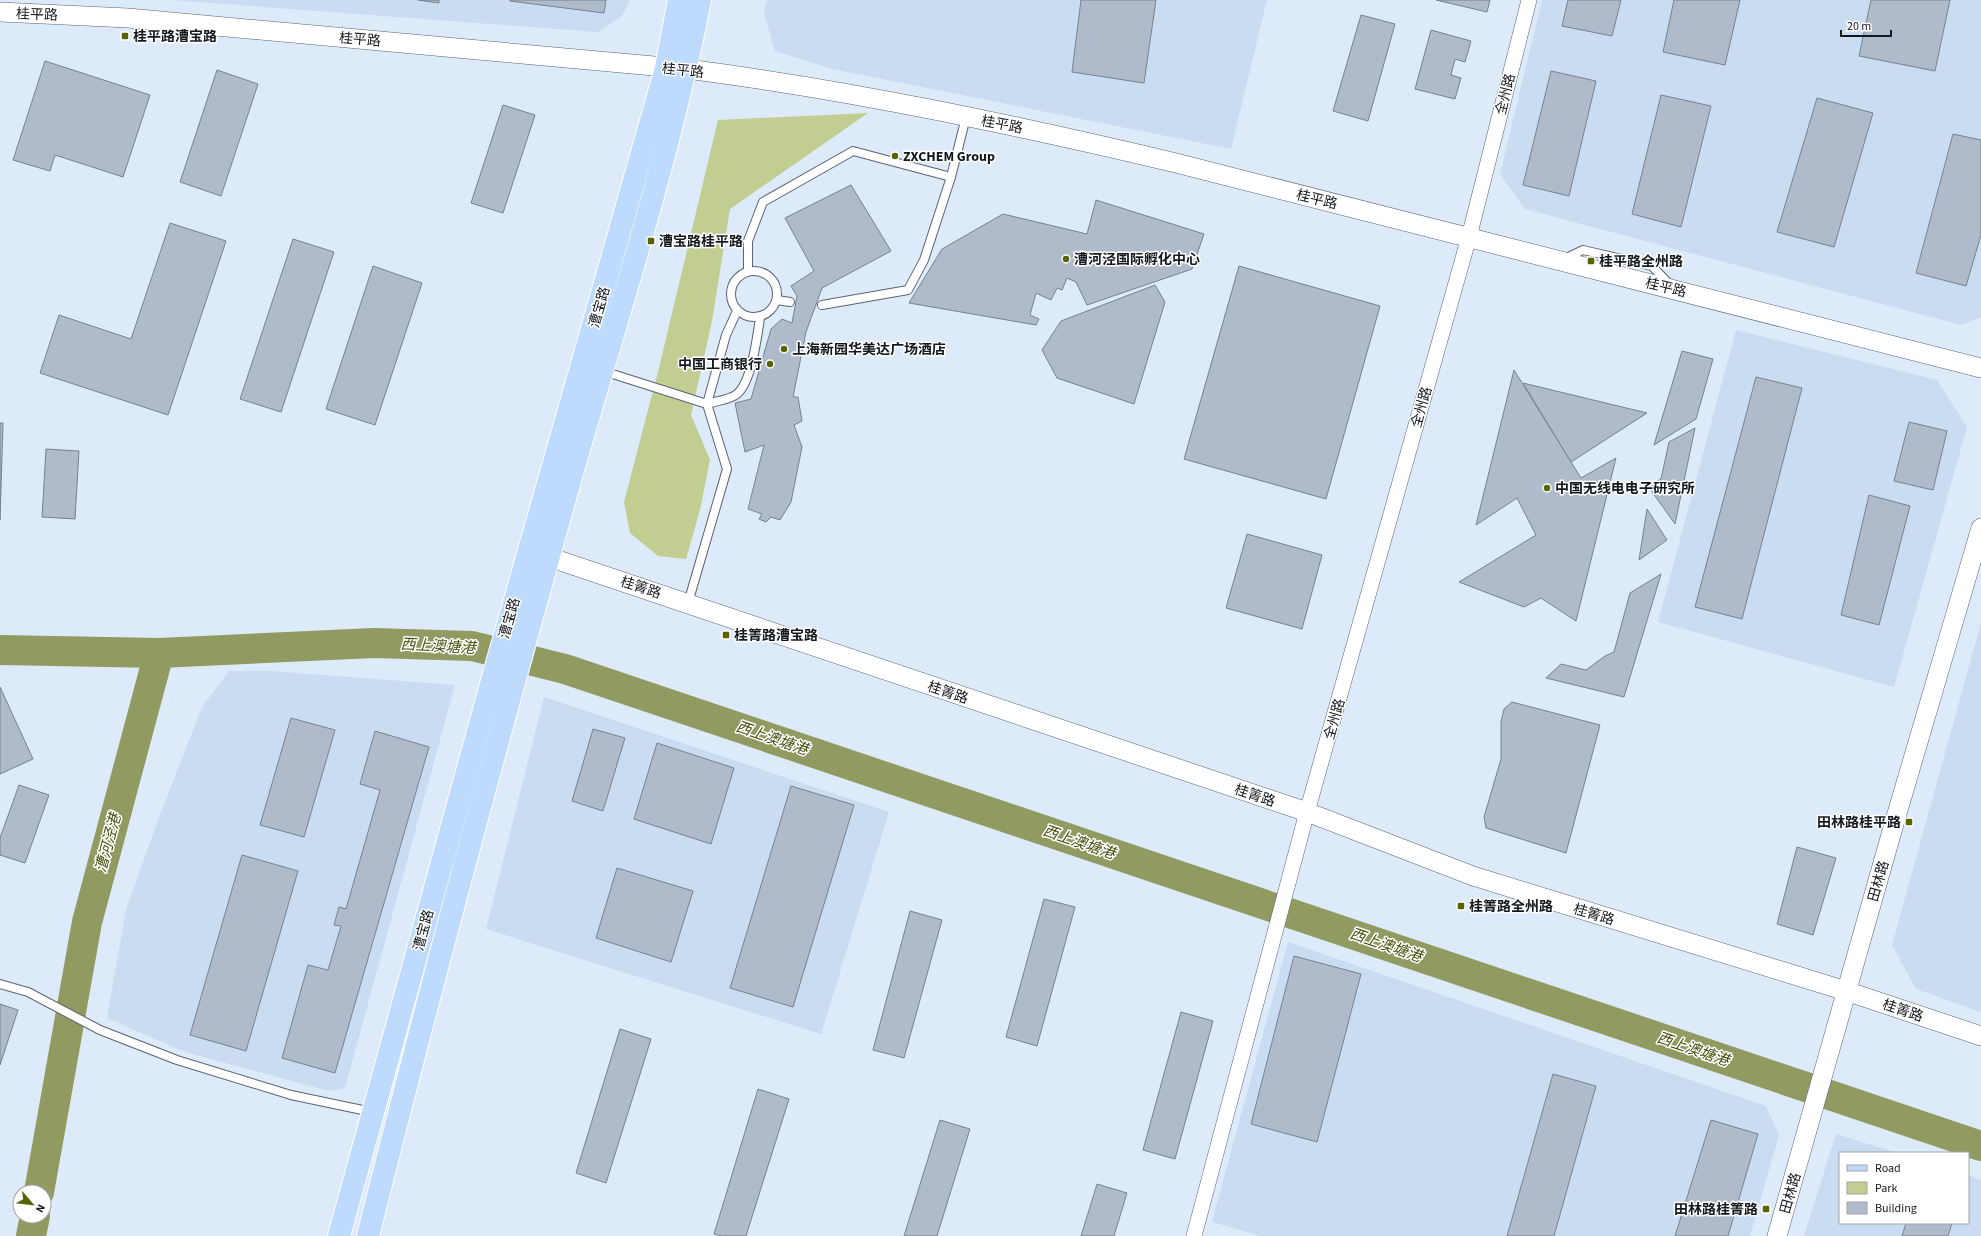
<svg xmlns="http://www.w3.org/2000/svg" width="1981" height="1236" viewBox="0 0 1981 1236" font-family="'Source Sans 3','Noto Sans SC',sans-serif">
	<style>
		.built { fill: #cadcf2 }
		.green { fill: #c2cd92 }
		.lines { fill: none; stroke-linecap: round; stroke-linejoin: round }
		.river { stroke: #909a61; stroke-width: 30 }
		.building { fill: #afbbcb; stroke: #768290 }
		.service-casing { stroke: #596472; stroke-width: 10 }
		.minor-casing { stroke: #596472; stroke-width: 16 }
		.tertiary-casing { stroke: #596472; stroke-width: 20 }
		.primary-casing { stroke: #fff; stroke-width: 24 }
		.service { stroke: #fff; stroke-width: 8 }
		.minor { stroke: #fff; stroke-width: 15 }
		.tertiary { stroke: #fff; stroke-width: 19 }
		.primary { stroke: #bedafd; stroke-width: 22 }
		.poi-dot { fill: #586302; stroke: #fff; stroke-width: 1.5 }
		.labels { text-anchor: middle; stroke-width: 3; stroke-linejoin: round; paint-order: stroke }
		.street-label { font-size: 14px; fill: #13181d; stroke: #fff }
		.poi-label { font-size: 14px; font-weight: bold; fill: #13181d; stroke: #fff; text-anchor: start }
		.water-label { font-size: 15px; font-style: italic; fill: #48500d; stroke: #fff }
	</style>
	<rect width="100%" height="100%" fill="#dceafa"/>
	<g class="built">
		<path d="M171,0H630L622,16L598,32Z"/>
		<path d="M767,0H1267L1231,149L832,69L775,51L764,13Z"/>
		<path d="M1542,0H1981V317L1961,325L1525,209L1500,174Z"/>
		<path d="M1736,330L1937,380L1967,427L1894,687L1658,622Z"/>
		<path d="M1981,623V1012L1916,989L1892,945Z"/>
		<path d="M229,671H271L455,685L345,1088L329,1091L185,1052L107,1018L126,910L158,820L202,707Z"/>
		<path d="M544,697L889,812L821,1034L486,929Z"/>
		<path d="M1288,942L1766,1106L1779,1135L1750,1236H1261L1212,1222Z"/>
		<path d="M1836,1134L1897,1153H1840V1223H1968V1175L1981,1180V1236H1804Z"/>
	</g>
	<path class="green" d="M868,113L730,209L712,321L691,415L710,460L700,510L686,559L658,556L630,533L624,502L659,368L718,120Z"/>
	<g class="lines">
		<g class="river">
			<path d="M0,650L159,653L374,643L472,646L565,669L1981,1146"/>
			<path d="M39,1192L87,922L159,653"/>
			<path d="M31,1236L35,1216"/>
		</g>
	</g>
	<g class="building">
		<path d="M418,0H439V3Z"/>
		<path d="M510,0H606L604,13L510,1Z"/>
		<path d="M1081,0H1156L1144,83L1072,72Z"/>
		<path d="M1436,0H1490L1487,12Z"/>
		<path d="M1568,0H1621L1612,36L1562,26Z"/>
		<path d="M1674,0H1740L1725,65L1663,52Z"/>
		<path d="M1871,0H1950L1935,71L1859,56Z"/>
		<path d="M1361,15L1395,24L1368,121L1333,111Z"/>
		<path d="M1431,30L1471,41L1465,62L1455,59L1451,75L1461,78L1455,99L1415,89Z"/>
		<path d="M45,61L150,95L123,177L55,155L50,171L13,160Z"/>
		<path d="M217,70L258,84L221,196L180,182Z"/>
		<path d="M1551,71L1596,81L1569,196L1523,185Z"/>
		<path d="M1661,95L1711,106L1681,227L1632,214Z"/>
		<path d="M1817,98L1873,113L1834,247L1777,232Z"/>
		<path d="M503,105L535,115L503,213L471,203Z"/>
		<path d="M1953,134L1981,140V235L1966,286L1916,273Z"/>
		<path d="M851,185L891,251L822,288L806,332L793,397H798L802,421L794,425L802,447L791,502L780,520L771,517L766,522L759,519L762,514L748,509L764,445L745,452L735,403L751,399L771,329L782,319L792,323L797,296L791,286L814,271L785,218Z"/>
		<path d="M1096,200L1204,234L1192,269L1087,305L1076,282L1067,278L1062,290L1057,288L1051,300L1036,293L1030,315L1039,319L1036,325L909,303L942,249L1003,214L1087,234Z"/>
		<path d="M170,223L226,241L168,415L40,373L59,315L131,339Z"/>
		<path d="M293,239L334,252L281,412L240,399Z"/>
		<path d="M373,266L422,283L375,425L326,409Z"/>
		<path d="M1239,266L1380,306L1326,499L1184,459Z"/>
		<path d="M1155,285L1165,302L1134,404L1057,378L1042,350L1061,321Z"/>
		<path d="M1682,351L1713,359L1696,419L1654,445Z"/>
		<path d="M1514,370L1581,478L1616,458L1576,621L1541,598L1524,607L1459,582L1536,535L1517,498L1476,525Z"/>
		<path d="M1756,377L1802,388L1742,619L1695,607Z"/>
		<path d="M1523,383L1647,413L1571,462Z"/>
		<path d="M1909,422L1947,431L1933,490L1894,481Z"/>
		<path d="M0,423H3L0,520Z"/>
		<path d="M1695,428L1675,524L1648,486L1661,479L1669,442Z"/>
		<path d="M46,449L79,451L75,519L42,517Z"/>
		<path d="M1869,495L1910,506L1879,625L1841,615Z"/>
		<path d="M1647,509L1667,540L1639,560Z"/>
		<path d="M1247,534L1322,555L1302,629L1226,608Z"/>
		<path d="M1661,574L1624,697L1546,678L1561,664L1586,670L1605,656L1614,652L1630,593Z"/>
		<path d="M0,687L33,759L0,774Z"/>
		<path d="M1512,702L1600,725L1566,853L1486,828L1484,817L1501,759V722L1504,709Z"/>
		<path d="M291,718L335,730L304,837L260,825Z"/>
		<path d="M593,729L625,738L603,811L572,801Z"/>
		<path d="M375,731L429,747L335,1073L282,1058L308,965L328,970L341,926L334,925L339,907L346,909L380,790L360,784Z"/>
		<path d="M657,743L734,768L711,844L634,819Z"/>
		<path d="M19,785L49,795L25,863L0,855V838Z"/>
		<path d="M791,786L854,805L793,1007L730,988Z"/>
		<path d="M1797,847L1836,858L1813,935L1777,924Z"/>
		<path d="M242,855L298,871L246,1051L190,1035Z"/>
		<path d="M617,868L693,891L671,962L596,938Z"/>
		<path d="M1044,899L1075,907L1037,1046L1006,1037Z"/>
		<path d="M910,911L942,920L904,1058L873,1050Z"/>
		<path d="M1294,956L1361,974L1317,1142L1251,1124Z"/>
		<path d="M0,1004L18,1010L0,1065Z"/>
		<path d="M1181,1012L1213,1021L1175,1159L1143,1150Z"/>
		<path d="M620,1029L651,1039L606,1183L576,1173Z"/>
		<path d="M1553,1074L1596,1086L1554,1236H1507Z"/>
		<path d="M758,1089L789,1099L746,1236H722L714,1234Z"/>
		<path d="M940,1120L970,1129L937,1236H904Z"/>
		<path d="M1711,1120L1758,1134L1728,1236H1675Z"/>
		<path d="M1097,1184L1127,1193L1114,1236H1081Z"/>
		<path d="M1906,1223H1952L1948,1236H1902Z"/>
	</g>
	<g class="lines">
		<defs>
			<g id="service">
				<path d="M951,177L966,117"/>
				<path d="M1564,259L1583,250L1652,266L1669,284"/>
				<circle cx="754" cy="294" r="23"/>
				<path d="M748,271V241L763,202L853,151L951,177L924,260L908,290L822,305"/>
				<path d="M777,300L790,302"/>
				<path d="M603,371L707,404L727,469L688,603"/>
				<path d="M707,404C716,401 730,400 737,394C752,381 757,337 760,318"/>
				<path d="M707,404L726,335L737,311"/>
				<path d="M0,984L28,992L100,1030L177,1060L291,1095L372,1112"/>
			</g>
			<path id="minor" d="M1194,1236L1307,812L1469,237L1529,0"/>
			<g id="tertiary">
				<path d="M0,12L128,18L687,69C851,90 1015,125 1176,163L1981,368"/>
				<path d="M534,552L1307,812L1473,876L1846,991L1981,1036"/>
				<path d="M1777,1236L1896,817L1981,528"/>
			</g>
			<g id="primary">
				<path d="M339,1236L490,688L666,68L679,0"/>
				<path d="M368,1236C431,984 499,734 569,484C615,323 668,164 700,0"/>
			</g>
		</defs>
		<use href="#service" class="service-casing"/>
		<use href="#minor" class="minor-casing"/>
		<use href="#tertiary" class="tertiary-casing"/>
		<use href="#primary" class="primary-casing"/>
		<use href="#service" class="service"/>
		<use href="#minor" class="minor"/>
		<use href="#tertiary" class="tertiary"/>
		<use href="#primary" class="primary"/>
	</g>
	<g class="poi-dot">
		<rect x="121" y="32" width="8" height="8" rx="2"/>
		<circle cx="895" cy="156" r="4"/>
		<rect x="647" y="237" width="8" height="8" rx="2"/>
		<circle cx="1066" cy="259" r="4"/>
		<rect x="1587" y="257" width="8" height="8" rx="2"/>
		<circle cx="784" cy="349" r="4"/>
		<circle cx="770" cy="364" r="4"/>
		<circle cx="1547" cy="488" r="4"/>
		<rect x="722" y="631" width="8" height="8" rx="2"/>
		<rect x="1905" y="818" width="8" height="8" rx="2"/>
		<rect x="1457" y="902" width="8" height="8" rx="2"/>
		<rect x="1762" y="1205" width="8" height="8" rx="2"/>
	</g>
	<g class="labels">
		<g class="street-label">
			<text transform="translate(37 14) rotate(2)" y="5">桂平路</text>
			<text transform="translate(360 39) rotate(5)" y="5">桂平路</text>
			<text transform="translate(683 70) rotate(6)" y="5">桂平路</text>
			<text transform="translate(1505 94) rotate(-76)" y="5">全州路</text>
			<text transform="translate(1002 124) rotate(11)" y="5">桂平路</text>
			<text transform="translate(1317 199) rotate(14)" y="5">桂平路</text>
			<text transform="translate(1666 287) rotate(14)" y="5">桂平路</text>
			<text transform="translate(599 307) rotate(-74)" y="5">漕宝路</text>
			<text transform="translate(1421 407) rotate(-74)" y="5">全州路</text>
			<text transform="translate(641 587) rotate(18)" y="5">桂箐路</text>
			<text transform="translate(509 618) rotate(-74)" y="5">漕宝路</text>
			<text transform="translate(948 692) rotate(19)" y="5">桂箐路</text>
			<text transform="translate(1334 719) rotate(-74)" y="5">全州路</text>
			<text transform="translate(1255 795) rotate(19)" y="5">桂箐路</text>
			<text transform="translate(1878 881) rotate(-74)" y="5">田林路</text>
			<text transform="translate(1594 914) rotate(17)" y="5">桂箐路</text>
			<text transform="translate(423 930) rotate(-75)" y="5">漕宝路</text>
			<text transform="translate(1903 1010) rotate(19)" y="5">桂箐路</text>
			<text transform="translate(1790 1193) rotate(-74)" y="5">田林路</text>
		</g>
		<g class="poi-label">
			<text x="133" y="41">桂平路漕宝路</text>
			<text x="903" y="161">ZXCHEM Group</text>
			<text x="659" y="246">漕宝路桂平路</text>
			<text x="1074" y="264">漕河泾国际孵化中心</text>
			<text x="1599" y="266">桂平路全州路</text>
			<text x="792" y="354">上海新园华美达广场酒店</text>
			<text x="762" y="369" text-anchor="end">中国工商银行</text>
			<text x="1555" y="493">中国无线电电子研究所</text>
			<text x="734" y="640">桂箐路漕宝路</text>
			<text x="1901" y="827" text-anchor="end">田林路桂平路</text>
			<text x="1469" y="911">桂箐路全州路</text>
			<text x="1758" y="1214" text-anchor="end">田林路桂箐路</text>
		</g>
		<g class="water-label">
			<text transform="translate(438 646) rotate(3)" y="5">西上澳塘港</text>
			<text transform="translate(772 738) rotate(19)" y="5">西上澳塘港</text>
			<text transform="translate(1079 842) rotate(19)" y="5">西上澳塘港</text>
			<text transform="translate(108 843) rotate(-75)" y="5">漕河泾港</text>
			<text transform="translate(1386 945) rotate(19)" y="5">西上澳塘港</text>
			<text transform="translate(1693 1049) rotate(19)" y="5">西上澳塘港</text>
		</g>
	</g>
	<rect x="1839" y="1152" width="130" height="72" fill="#ffffff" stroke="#a1a3a5"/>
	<rect x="1847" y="1165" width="20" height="6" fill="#bedafd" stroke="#a1a3a5"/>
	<text x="1875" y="1172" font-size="12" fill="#13181d">Road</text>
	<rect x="1847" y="1182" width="20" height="12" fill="#c2cd92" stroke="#a1a3a5"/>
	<text x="1875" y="1192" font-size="12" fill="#13181d">Park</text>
	<rect x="1847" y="1202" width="20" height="12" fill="#afbbcb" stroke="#a1a3a5"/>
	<text x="1875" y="1212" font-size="12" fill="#13181d">Building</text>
	<g transform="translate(32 1204) rotate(118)"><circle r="19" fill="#ffffff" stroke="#a1a3a5"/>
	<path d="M0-3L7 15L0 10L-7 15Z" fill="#586302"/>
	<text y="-6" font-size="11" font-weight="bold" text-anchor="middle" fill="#13181d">N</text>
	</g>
	<path d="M1841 30v6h50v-6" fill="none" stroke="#13181d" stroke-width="2"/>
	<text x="1847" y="30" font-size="12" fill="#13181d" stroke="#ffffff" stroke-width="3" paint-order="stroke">20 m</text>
</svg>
